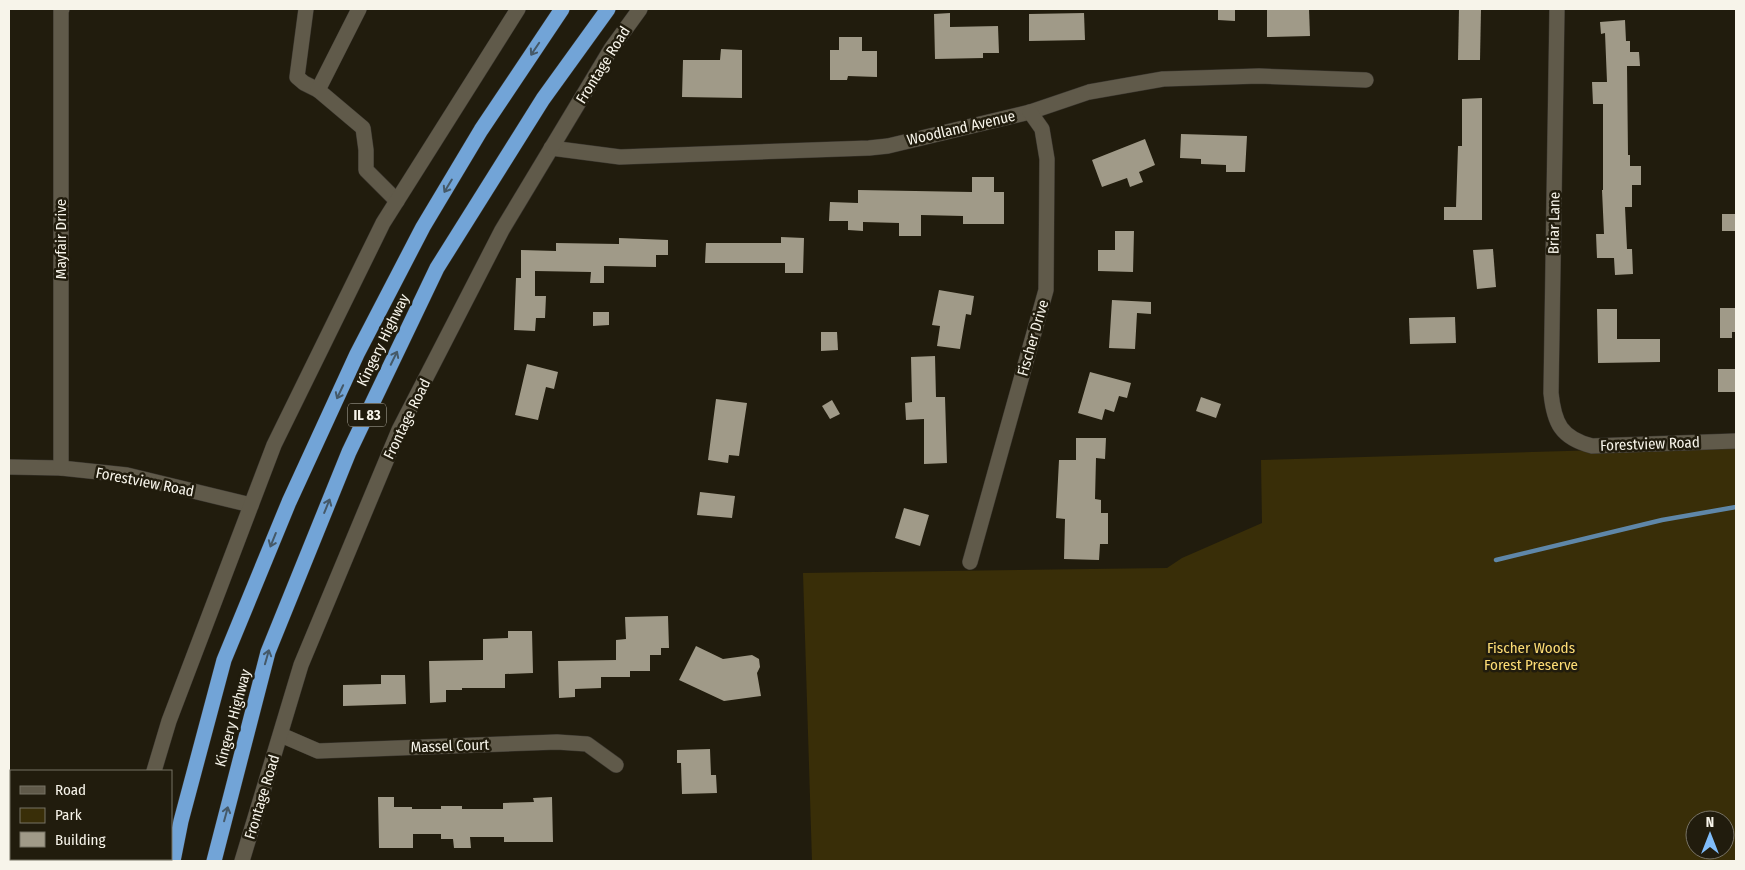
<svg xmlns="http://www.w3.org/2000/svg" width="1745" height="870" viewBox="0 0 1745 870" font-family="'Fira Sans Condensed',sans-serif">
	<style>
		.green { fill: #392e08; fill-rule: evenodd }
		.lines { fill: none; stroke-linecap: round; stroke-linejoin: round }
		.stream { stroke: #5f87a8; stroke-width: 4.5 }
		.building { fill: #a09a88 }
		.minor-casing { stroke: #3a362f; stroke-width: 16 }
		.highway-casing { stroke: #3a362f; stroke-width: 16 }
		.minor { stroke: #605a4a; stroke-width: 15 }
		.highway { stroke: #72a4d7; stroke-width: 15 }
		.oneway { stroke: #455968 }
		.labels { text-anchor: middle; stroke-width: 5; stroke-linejoin: round; paint-order: stroke }
		.shield { fill: #211c0d; stroke: #b7b3a8; stroke-width: 1 }
		.shield-label { font-size: 14px; font-weight: bold; fill: #f7f4ea }
		.street-label { font-size: 15px; fill: #f7f4ea; stroke: #211c0d }
		.park-label { font-size: 15px; fill: #fddc75; stroke: #211c0d }
	</style>
	<rect width="100%" height="100%" fill="#211c0d"/>
	<path class="green" d="M1736,446V861H812L803,573L1167,568L1182,558L1262,523L1261,460ZM1695,820H1725V850H1695Z"/>
	<g class="lines">
		<path class="stream" d="M1496,560L1662,520L1736,507"/>
	</g>
	<g class="building">
		<path d="M1218,9H1235V21L1218,20Z"/>
		<path d="M1267,9H1309L1310,36L1267,37Z"/>
		<path d="M1459,9H1481L1480,60H1458Z"/>
		<path d="M950,13V27L998,26L999,53H983V58L935,59L934,14Z"/>
		<path d="M1084,13L1085,40L1029,41V14Z"/>
		<path d="M1625,20L1626,41H1630V52H1639L1640,66H1627L1628,155H1630V166H1641V185H1632V207H1625L1627,249H1632L1633,274L1615,275L1614,258H1597L1596,234H1604L1602,190H1603V104H1593L1592,82H1607L1605,33L1601,34L1600,22Z"/>
		<path d="M839,37H862V51H877V77L848,76L847,80H830V50H839Z"/>
		<path d="M721,49L742,50V98L682,97L683,60H720Z"/>
		<path d="M1482,98V220H1444V207H1456L1458,146H1462V99Z"/>
		<path d="M1181,134L1247,136L1245,172H1226V165L1201,164V159L1180,158Z"/>
		<path d="M1145,139L1155,165L1139,172L1143,182L1130,187L1127,178L1102,187L1092,160Z"/>
		<path d="M972,177H994V192H1004V224H963V216L921,215V236H899V223L863,222V231L848,230V221H829L830,202L858,203V190L972,192Z"/>
		<rect x="1722" y="214" width="14" height="17"/>
		<path d="M1115,231H1134L1133,272L1098,271V250H1115Z"/>
		<path d="M781,237L804,238L803,273H785V263H705L706,243H781Z"/>
		<path d="M619,238L668,240V255H656V267L604,266V283H590L591,272L535,271V296H546L545,318H536L535,331L514,330L516,278H521V250L556,251V243L619,244Z"/>
		<path d="M1493,249L1496,287L1477,289L1473,250Z"/>
		<path d="M939,290L974,296L971,315L966,314L960,349L937,346L940,326L932,325Z"/>
		<path d="M1112,300L1151,302V314L1137,313L1135,349L1109,348Z"/>
		<path d="M1720,308H1736V332H1732V338H1720Z"/>
		<path d="M1597,309H1617V339H1660V362L1598,363Z"/>
		<path d="M593,312H609V325L593,326Z"/>
		<path d="M1455,317L1456,343L1410,344L1409,318Z"/>
		<path d="M821,332H837L838,350L821,351Z"/>
		<path d="M935,356L936,397H945L947,463L924,464V419L906,420L905,403L912,402L911,357Z"/>
		<path d="M527,364L558,372L554,389L546,387L538,420L515,415Z"/>
		<rect x="1718" y="369" width="18" height="23"/>
		<path d="M1090,372L1131,383L1127,398L1119,396L1114,412L1105,409L1102,420L1078,413Z"/>
		<path d="M1201,397L1221,404L1216,418L1196,411Z"/>
		<path d="M716,399L747,403L739,456L729,455L728,463L708,460Z"/>
		<path d="M832,400L840,414L830,419L822,406Z"/>
		<path d="M1076,438H1106L1105,459L1096,458L1095,499L1101,500V513H1108V544H1100L1099,560L1064,559L1065,519L1056,518L1059,460H1076Z"/>
		<path d="M700,492L735,496L732,518L697,515Z"/>
		<path d="M904,508L929,515L920,546L895,538Z"/>
		<path d="M668,616L669,648H661V655H650V671H630V677H601V688L575,689V697L559,698L558,661L616,660V640L626,639L625,617Z"/>
		<path d="M508,631H532L533,673L505,674V688H462V690H446V702L430,703L429,661L483,660V639L508,638Z"/>
		<path d="M696,646L723,659L752,655L759,659L760,667L757,673L761,696L724,701L679,680Z"/>
		<path d="M381,675H405L406,704L343,706V685L381,684Z"/>
		<path d="M710,749L711,775H716L717,793L682,794L681,763H677V750Z"/>
		<path d="M378,797H394V807H412V809H441V806H462V809H503V803L534,802L533,798L552,797L553,842H504V837H470L471,848H454L453,839H441V834H413V848H379Z"/>
	</g>
	<g class="lines">
		<defs>
			<g id="minor">
				<path d="M306,9L297,77L304,83L318,90"/>
				<path d="M359,9L318,90L363,128L366,150V170L397,201"/>
				<path d="M1557,9L1551,393C1554,423 1561,438 1592,446L1736,441"/>
				<path d="M551,148L620,157L869,148L888,146L1030,112L1089,92L1163,79L1259,76L1366,80"/>
				<path d="M9,467L61,468L127,475L251,505"/>
				<path d="M61,468V10L62,9"/>
				<path d="M970,562L1046,290L1047,159L1042,129L1030,112"/>
				<path d="M281,735L318,751L557,742L587,744L616,765"/>
				<path d="M154,771L169,721L274,445L383,223L518,9"/>
				<path d="M9,784H11"/>
				<path d="M133,861V859"/>
				<path d="M242,861L301,665L399,430L502,230L611,49L640,9"/>
			</g>
			<g id="highway">
				<path d="M173,861L181,821L224,660L289,502L357,354L423,227L481,130L562,9"/>
				<path d="M214,861L268,652L349,452L437,268L543,99L608,9"/>
			</g>
		</defs>
		<use href="#minor" class="minor-casing"/>
		<use href="#highway" class="highway-casing"/>
		<use href="#minor" class="minor"/>
		<use href="#highway" class="highway"/>
	</g>
	<defs><path id="oneway-shaft" d="M-6 0H5M1.5-3L5.5 0L1.5 3" fill="none" stroke-width="1.6" stroke-linecap="round" stroke-linejoin="round" transform="scale(1.25)"/></defs>
	<g class="oneway">
		<use href="#oneway-shaft" transform="translate(535 49) rotate(124)"/>
		<use href="#oneway-shaft" transform="translate(448 186) rotate(121)"/>
		<use href="#oneway-shaft" transform="translate(394 358) rotate(-64)"/>
		<use href="#oneway-shaft" transform="translate(340 392) rotate(115)"/>
		<use href="#oneway-shaft" transform="translate(327 506) rotate(-68)"/>
		<use href="#oneway-shaft" transform="translate(273 540) rotate(112)"/>
		<use href="#oneway-shaft" transform="translate(267 657) rotate(-74)"/>
		<use href="#oneway-shaft" transform="translate(226 814) rotate(-75)"/>
	</g>
	<g class="labels">
		<rect class="shield" x="348" y="403.5" width="38" height="23" rx="4"/>
		<g class="shield-label">
			<text x="367" y="420">IL 83</text>
		</g>
		<g class="street-label">
			<text transform="translate(603 65) rotate(-58)" y="5">Frontage Road</text>
			<text transform="translate(961 128) rotate(-13)" y="5">Woodland Avenue</text>
			<text transform="translate(1554 223) rotate(-89)" y="5">Briar Lane</text>
			<text transform="translate(61 239) rotate(-90)" y="5">Mayfair Drive</text>
			<text transform="translate(1033 338) rotate(-74)" y="5">Fischer Drive</text>
			<text transform="translate(383 340) rotate(-64)" y="5">Kingery Highway</text>
			<text transform="translate(407 419) rotate(-64)" y="5">Frontage Road</text>
			<text transform="translate(1650 444) rotate(-2)" y="5">Forestview Road</text>
			<text transform="translate(145 482) rotate(11)" y="5">Forestview Road</text>
			<text transform="translate(233 718) rotate(-75)" y="5">Kingery Highway</text>
			<text transform="translate(450 746) rotate(-2)" y="5">Massel Court</text>
			<text transform="translate(262 797) rotate(-73)" y="5">Frontage Road</text>
		</g>
		<g class="park-label">
			<text x="1531" y="653">Fischer Woods<tspan x="1531" dy="17">Forest Preserve</tspan></text>
		</g>
	</g>
	<rect width="1745" height="870" fill="none" stroke="#f7f4ea" stroke-width="20"/>
	<rect x="10" y="770" width="162" height="90" fill="#211c0d" stroke="#777265"/>
	<rect x="20" y="786" width="25" height="8" fill="#605a4a" stroke="#777265"/>
	<text x="55" y="795" font-size="15" fill="#f7f4ea">Road</text>
	<rect x="20" y="808" width="25" height="15" fill="#392e08" stroke="#777265"/>
	<text x="55" y="820" font-size="15" fill="#f7f4ea">Park</text>
	<rect x="20" y="832" width="25" height="15" fill="#a09a88" stroke="#777265"/>
	<text x="55" y="845" font-size="15" fill="#f7f4ea">Building</text>
	<g transform="translate(1710 835)"><circle r="24" fill="#211c0d" stroke="#777265"/>
	<path d="M0-4L9 19L0 12L-9 19Z" fill="#80bdfa"/>
	<text y="-8" font-size="14" font-weight="bold" text-anchor="middle" fill="#f7f4ea">N</text>
	</g>
</svg>
